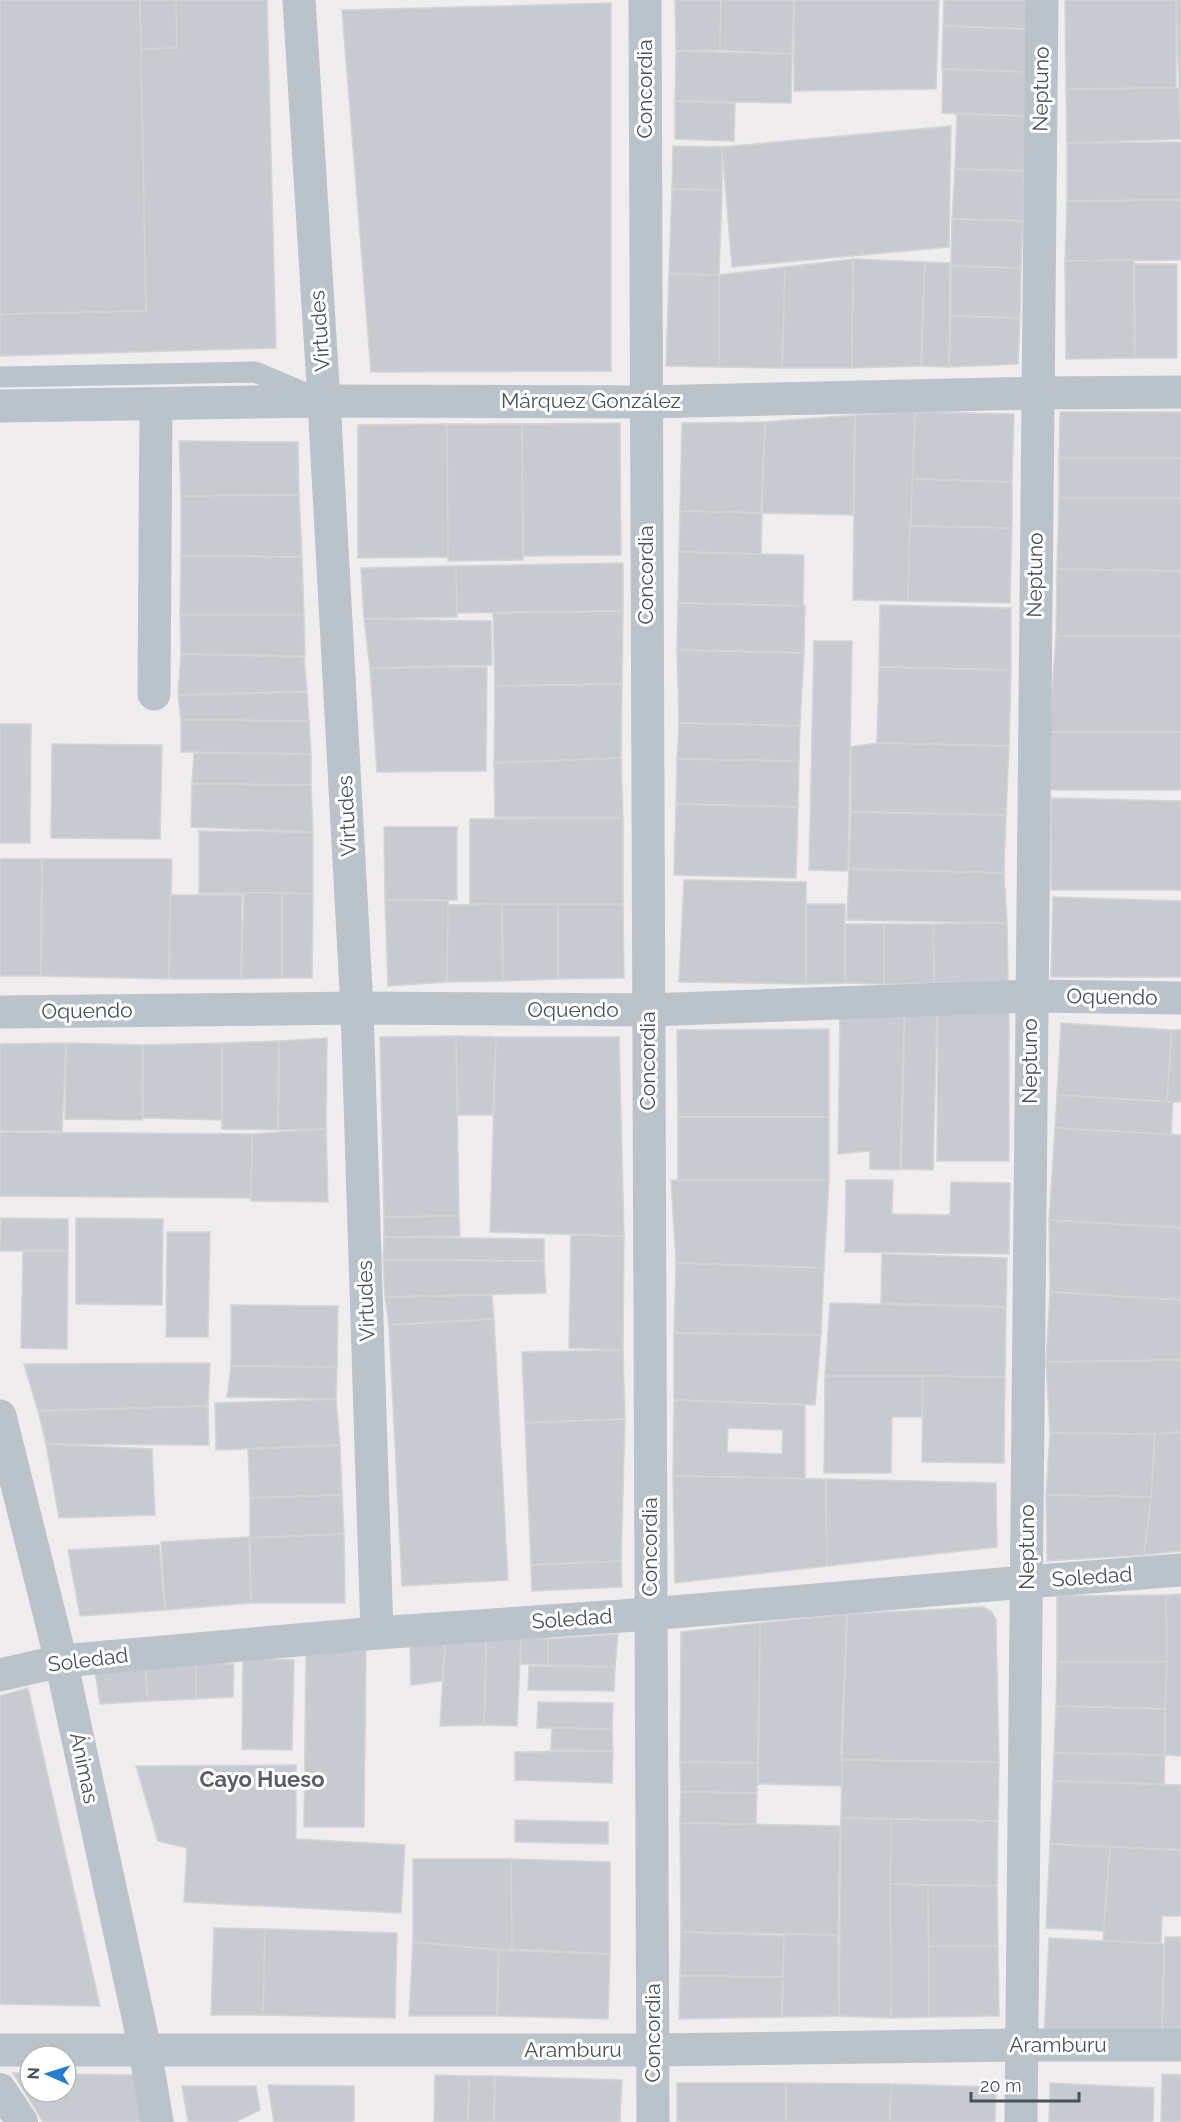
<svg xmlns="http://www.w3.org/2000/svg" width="1181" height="2122" viewBox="0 0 1181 2122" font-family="Raleway,sans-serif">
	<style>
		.building { fill: #c7cbd0; stroke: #d2d4d8; stroke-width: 1.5; fill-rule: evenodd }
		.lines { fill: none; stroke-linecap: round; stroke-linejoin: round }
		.service { stroke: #bac3c9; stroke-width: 21 }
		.pedestrian { stroke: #bac3c9; stroke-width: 32 }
		.minor { stroke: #bac3c9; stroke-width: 33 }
		.tertiary { stroke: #bac3c9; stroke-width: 33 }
		.labels { text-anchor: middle; stroke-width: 6; stroke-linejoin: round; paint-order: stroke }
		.street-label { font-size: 21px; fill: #475259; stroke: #fff }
		.neighbourhood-label { font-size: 22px; font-weight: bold; fill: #5b5e62; stroke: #fff }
	</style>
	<rect width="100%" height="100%" fill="#f0edee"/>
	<g class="building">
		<path d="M0,0H267L276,348L0,356Z"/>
		<path d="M0,0H140L146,311L0,314Z"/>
		<path d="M140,0H176L177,48L141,49Z"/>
		<path d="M675,0H721L720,50L676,51Z"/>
		<path d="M721,0H794L792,54L720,50Z"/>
		<path d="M794,0H939L936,89L794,91Z"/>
		<path d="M944,0H1029L1028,29L943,26Z"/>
		<path d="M1065,0H1176V88L1066,89Z"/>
		<path d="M1176,0H1181V132L1179,88Z"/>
		<path d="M611,3V371L371,372L342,10Z"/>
		<path d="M943,26L1028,29L1027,72L942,69Z"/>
		<path d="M676,51L792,54L791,103L675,101Z"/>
		<path d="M943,69L1027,72L1026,116L942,113Z"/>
		<path d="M1179,88L1181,139L1067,143L1066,89Z"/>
		<path d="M675,101L735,103L734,141L675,139Z"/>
		<path d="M957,114L1026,116L1024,171L955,169Z"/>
		<path d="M951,126L949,247L732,267L722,147Z"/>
		<path d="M1181,142V200L1067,201V143Z"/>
		<path d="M673,146L722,147V190L672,189Z"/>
		<path d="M955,169L1024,171L1023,221L952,219Z"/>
		<path d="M672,189L722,190L719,275L669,274Z"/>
		<path d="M1181,200V260L1065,261L1067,201Z"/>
		<path d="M952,219L1023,221L1021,268L951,266Z"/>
		<path d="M853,259L852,368H782L785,267Z"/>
		<path d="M853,259L925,262L921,366L852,368Z"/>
		<path d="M1134,260L1135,358L1066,359L1065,261Z"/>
		<path d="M925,262L950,263L949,367L921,366Z"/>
		<path d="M1134,264H1177V358H1135Z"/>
		<path d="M951,266L1021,268L1020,318L951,316Z"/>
		<path d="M785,267L782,368L719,367V275Z"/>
		<path d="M669,274L719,275V367L666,366Z"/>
		<path d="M951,316L1020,318L1018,364L949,367Z"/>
		<path d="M915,412L1014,414L1012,482L912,479Z"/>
		<path d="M915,412L908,601L853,600L855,415Z"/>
		<path d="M1060,412H1181V458H1059Z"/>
		<path d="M855,415L853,515L762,513L765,422Z"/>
		<path d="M765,422L761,513L680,511L682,423Z"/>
		<path d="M620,423L621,555L523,556L522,424Z"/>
		<path d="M447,424L449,557L358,558V425Z"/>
		<path d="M447,424H522L523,560L448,561Z"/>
		<path d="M179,441L298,442L299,495L181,496Z"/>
		<rect x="1059" y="458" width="122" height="40"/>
		<path d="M912,479L1012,482V528L911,526Z"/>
		<path d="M299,495L302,557L181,556V496Z"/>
		<path d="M1059,498H1181V571L1057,569Z"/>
		<path d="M680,511L762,513L761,554L679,552Z"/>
		<path d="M910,526L1012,528L1010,603L908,601Z"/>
		<path d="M679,552L804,555L803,606L678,603Z"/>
		<path d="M181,556L302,557L304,615H180Z"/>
		<path d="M623,563V611L457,613L456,566Z"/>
		<path d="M456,566L457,617L364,619L361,568Z"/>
		<path d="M1057,569L1181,571V636H1056Z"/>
		<path d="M678,603L805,606L804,653L677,650Z"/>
		<path d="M880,605L1011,608V670L879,667Z"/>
		<path d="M623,611L622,684L495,686L493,613Z"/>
		<path d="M180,615H304L305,656L181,654Z"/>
		<path d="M364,619L491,621L492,665L370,668Z"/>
		<path d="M1056,636H1181V732H1049Z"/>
		<path d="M814,641H852L848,871L809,870Z"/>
		<path d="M677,650L804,653L800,726L679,723Z"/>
		<path d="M181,654L304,657L307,691L178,695Z"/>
		<path d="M487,667L486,771L377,772L370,668Z"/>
		<path d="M879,667L1011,670L1009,746L877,743Z"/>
		<path d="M622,684L621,758L494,763L495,686Z"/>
		<path d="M307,692L309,721L181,720L178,695Z"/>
		<path d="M181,720L309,721L311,754L181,752Z"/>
		<path d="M679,723L800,726L799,761L677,759Z"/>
		<path d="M0,724H31L30,843H0Z"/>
		<rect x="1049" y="732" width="132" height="58"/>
		<path d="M877,743L1009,746L1006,815L851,812V747Z"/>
		<path d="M52,744L162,745L160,839L51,838Z"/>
		<path d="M194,753L311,754V785L192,784Z"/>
		<path d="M621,758L623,818L495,817L494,763Z"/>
		<path d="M677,759L799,761L798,807L676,804Z"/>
		<path d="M192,784L311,785L313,832L191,827Z"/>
		<path d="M1051,798L1181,801V890H1051Z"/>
		<path d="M676,804L798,807L796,878L674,875Z"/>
		<path d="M851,812L1006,815L1004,873L849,869Z"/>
		<path d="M623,818V904H470V819Z"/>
		<path d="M384,827H457V900H385Z"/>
		<path d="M199,831L313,832V894L199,893Z"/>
		<path d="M0,859H42L41,976H0Z"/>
		<path d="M42,859H172L169,979L41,976Z"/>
		<path d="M849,869L1004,873L1007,923L847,920Z"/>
		<path d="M684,880L806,882V984L679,982Z"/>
		<path d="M244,893H282V978L241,979Z"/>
		<path d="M282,893L313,894L312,978H282Z"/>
		<path d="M170,895H242L241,979H169Z"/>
		<path d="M1053,897L1181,901V977H1051Z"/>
		<path d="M385,900L448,901L447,982L388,986Z"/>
		<path d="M502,904L503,981L447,982L448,905Z"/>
		<path d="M502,904H558V979L503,981Z"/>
		<path d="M558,904H623L624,978L558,979Z"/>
		<path d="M806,904H845V983L806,984Z"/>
		<path d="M1007,923L1008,982L934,983L933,924Z"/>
		<path d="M845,924H884V984L845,983Z"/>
		<path d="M884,924H933L934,983L884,984Z"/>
		<path d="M938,1006H1009V1161H937Z"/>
		<path d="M905,1010L937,1011L933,1170L901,1169Z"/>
		<path d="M840,1013L904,1017L900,1170L870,1169V1151L838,1154Z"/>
		<path d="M1061,1023L1172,1030L1167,1102L1057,1095Z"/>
		<path d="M829,1029V1117H678L677,1030Z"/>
		<path d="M1172,1030H1181V1102H1167Z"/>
		<path d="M456,1036L496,1037L493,1115H458Z"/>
		<path d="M456,1036L459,1216L384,1217L380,1037Z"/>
		<path d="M496,1037H619L624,1236L490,1232Z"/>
		<path d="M327,1038L326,1129L278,1130L279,1041Z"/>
		<path d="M279,1041L278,1130L222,1129V1043Z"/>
		<path d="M66,1043L143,1045L142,1120L65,1119Z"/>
		<path d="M66,1043L62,1131H0V1044Z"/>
		<path d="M222,1043V1120L143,1118V1045Z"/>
		<path d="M1057,1095L1173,1102L1171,1135L1055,1128Z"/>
		<rect x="678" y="1117" width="151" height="63"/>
		<path d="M1055,1128L1181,1135V1228L1049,1220Z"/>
		<path d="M326,1129L328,1202L251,1201L252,1134Z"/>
		<path d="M0,1132L252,1134L251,1198L0,1196Z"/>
		<path d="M671,1180H829L824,1268L676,1263Z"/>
		<path d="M846,1180H893L892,1214L950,1215L951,1182L1010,1183L1009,1254L845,1252Z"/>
		<path d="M459,1216L460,1236L384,1237V1217Z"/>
		<path d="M1,1218L68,1219V1251H0Z"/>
		<path d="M76,1218L163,1219L162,1305L76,1304Z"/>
		<path d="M1049,1220L1181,1228V1300L1050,1292Z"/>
		<path d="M167,1232H210L208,1337H166Z"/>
		<path d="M571,1235L624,1236L623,1350L569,1348Z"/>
		<path d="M384,1237L544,1239V1261L383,1260Z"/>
		<path d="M23,1251H68L67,1349L21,1348Z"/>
		<path d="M882,1254L1007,1258L1006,1307L881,1303Z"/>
		<path d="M383,1260L544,1261L546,1293L385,1297Z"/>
		<path d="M676,1263L824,1268L821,1335L674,1333Z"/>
		<path d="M1050,1292L1181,1300V1360L1046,1362Z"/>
		<path d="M492,1295L494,1319L389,1325L385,1297Z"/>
		<path d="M830,1303L1006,1307L1005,1377L825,1376Z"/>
		<path d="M231,1305L338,1306L337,1367L231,1366Z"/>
		<path d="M494,1319L508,1580L402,1586L389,1325Z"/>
		<path d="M674,1333L821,1335L815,1405L674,1400Z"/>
		<path d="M623,1350L625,1419L525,1423L522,1352Z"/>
		<path d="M1181,1360V1432L1155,1434L1050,1433L1046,1362Z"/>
		<path d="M210,1363L208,1406L38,1411L24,1364Z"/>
		<path d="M231,1366L337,1367L336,1399L227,1397Z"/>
		<path d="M825,1376H923L922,1417H892L891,1473H824Z"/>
		<path d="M923,1376L1005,1377L1004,1463L922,1462Z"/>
		<path d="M336,1399L340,1445L216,1450L215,1403Z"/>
		<path d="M674,1400L805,1405V1479L673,1476ZM728,1428L783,1430L782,1454L727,1452Z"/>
		<path d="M208,1406L209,1445L46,1444L38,1411Z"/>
		<path d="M625,1419L621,1561L531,1565L525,1423Z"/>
		<path d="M1181,1432V1551L1144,1555L1151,1497L1155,1434Z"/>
		<path d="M1050,1433L1155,1434L1151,1497L1046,1495Z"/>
		<path d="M46,1444L152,1449L155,1515L59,1518Z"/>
		<path d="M340,1445L342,1495L250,1498L248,1449Z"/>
		<path d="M673,1476L826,1479L827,1566L675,1583Z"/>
		<path d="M826,1479L996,1483L997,1547L827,1566Z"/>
		<path d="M342,1495L344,1534L250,1538V1498Z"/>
		<path d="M1046,1495L1151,1497L1144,1555L1047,1561Z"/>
		<path d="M344,1534L345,1603H251L250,1538Z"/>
		<path d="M249,1537L251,1603L165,1610L161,1542Z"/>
		<path d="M159,1545L165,1610L80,1616L68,1550Z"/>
		<path d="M621,1561L622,1587L532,1591L531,1565Z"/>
		<path d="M1181,1594V1756L1165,1755L1166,1595Z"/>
		<path d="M1166,1595L1167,1662H1057V1596Z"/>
		<path d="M983,1607L991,1611L996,1620L999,1762L842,1760L847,1614Z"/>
		<path d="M847,1614L841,1753L843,1786L758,1784L760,1623Z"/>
		<path d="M760,1623L758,1763L680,1762L681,1632Z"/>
		<path d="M618,1634L615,1667L548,1665V1639Z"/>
		<path d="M521,1638L548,1639V1665L521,1664Z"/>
		<path d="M521,1638L517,1726L484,1725L486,1639Z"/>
		<path d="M486,1639L484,1725L440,1726L445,1644Z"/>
		<path d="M410,1644H445L442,1681L411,1685Z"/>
		<path d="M306,1650L366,1651L364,1827H304Z"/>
		<path d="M243,1659L294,1660L292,1750L242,1749Z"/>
		<path d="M1057,1662H1167L1165,1709L1056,1706Z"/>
		<path d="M145,1663H196V1699L148,1701Z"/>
		<path d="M145,1663L148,1701L100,1704L94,1666Z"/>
		<path d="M196,1663L234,1664L233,1697L196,1699Z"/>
		<path d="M529,1666L615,1667L614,1691L528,1690Z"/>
		<path d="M28,1688L100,2006L0,2004V1696Z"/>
		<path d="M538,1702L613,1703L612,1729L537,1728Z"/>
		<path d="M1056,1706L1165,1709V1755L1054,1753Z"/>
		<path d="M552,1728L612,1729L613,1751L551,1750Z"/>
		<path d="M613,1751L612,1783L515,1780V1752Z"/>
		<path d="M1054,1753L1165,1755L1164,1784L1053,1781Z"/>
		<path d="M842,1760L999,1762L998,1821L841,1818Z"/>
		<path d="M680,1762L758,1763L757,1793L681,1792Z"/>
		<path d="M296,1765V1839L405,1845L401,1913L184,1902L187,1848L158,1841L136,1766Z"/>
		<path d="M1053,1781L1181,1785V1850L1050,1844Z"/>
		<path d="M681,1792L757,1793L756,1824L680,1823Z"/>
		<path d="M841,1818L891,1819V2018L839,2016Z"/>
		<path d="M891,1819L998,1821L997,1886L890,1884Z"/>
		<path d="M515,1820L608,1822V1844L515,1842Z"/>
		<path d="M680,1823L840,1826L838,1935L681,1932Z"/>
		<path d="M1050,1844L1110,1847L1104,1931L1046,1928Z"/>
		<path d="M1110,1847L1181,1850V1916H1162L1161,1943L1103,1942Z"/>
		<path d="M413,1859H511L512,1949L499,1950L413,1942Z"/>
		<path d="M511,1859L610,1862V1954L512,1949Z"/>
		<path d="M890,1884L928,1885L929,2017L891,2018Z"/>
		<path d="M928,1885L997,1886L998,1946H929Z"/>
		<path d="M214,1928L265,1929L263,2015H211Z"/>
		<path d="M265,1929L397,1933L395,2018L263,2015Z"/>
		<path d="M681,1932L784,1936L783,1977L680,1976Z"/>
		<path d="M784,1934L838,1935L839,2016L782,2017Z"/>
		<path d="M1165,1937H1181V2035L1162,2036Z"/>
		<path d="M1049,1938L1164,1944L1162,2036L1044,2037Z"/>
		<path d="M413,1942L499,1950L497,2016H409Z"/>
		<path d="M929,1946H998L999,2016L929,2017Z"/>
		<path d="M499,1950L610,1954L608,2019L497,2016Z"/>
		<path d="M680,1976L783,1977L782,2017L679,2019Z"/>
		<path d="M13,2073H30V2092H66V2074L136,2075L143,2122H43Z"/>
		<path d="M1162,2074L1181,2075V2122H1161Z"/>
		<path d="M435,2075L469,2076L468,2122H434Z"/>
		<path d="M469,2076H495L494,2122H468Z"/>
		<path d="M495,2076L622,2080L620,2122H494Z"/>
		<rect x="677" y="2083" width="109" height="39"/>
		<path d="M786,2083L891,2084L890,2122H786Z"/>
		<path d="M1050,2083L1154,2088L1153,2122H1049Z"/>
		<path d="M891,2084L996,2087L995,2122H890Z"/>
		<path d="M268,2085L354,2086V2122H274Z"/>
		<path d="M182,2086H256L260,2110L236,2122H188Z"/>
	</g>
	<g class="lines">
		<path class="service" d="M0,377L255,372L312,396"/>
		<path class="pedestrian" d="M0,2089L22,2122"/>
		<g class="minor">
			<path d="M299,0L324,401L357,1008L377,1633"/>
			<path d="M645,0L653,2122"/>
			<path d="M0,406L324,401L646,402L1037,393L1181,392"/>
			<path d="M154,694L156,404"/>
			<path d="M0,1012L357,1008L647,1010L1031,996L1181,998"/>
			<path d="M0,1416L61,1661L145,2049L157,2122"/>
			<path d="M0,1675L61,1661L377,1633L650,1614L1026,1582L1181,1570"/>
			<path d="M0,2050H653L1022,2045H1181"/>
		</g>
		<path class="tertiary" d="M1021,2122L1042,0"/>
	</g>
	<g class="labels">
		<g class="street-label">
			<text transform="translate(645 89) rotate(-90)" y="7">Concordia</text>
			<text transform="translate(1041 89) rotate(-89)" y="7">Neptuno</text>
			<text transform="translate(320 331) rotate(-94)" y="7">Virtudes</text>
			<text x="591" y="408">Márquez González</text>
			<text transform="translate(646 575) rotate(-90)" y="7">Concordia</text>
			<text transform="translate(1035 575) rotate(-89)" y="7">Neptuno</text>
			<text transform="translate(347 816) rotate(-93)" y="7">Virtudes</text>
			<text transform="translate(1112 997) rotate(1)" y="7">Oquendo</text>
			<text x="573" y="1017">Oquendo</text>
			<text transform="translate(87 1011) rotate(-1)" y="7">Oquendo</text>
			<text transform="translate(648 1061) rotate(-90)" y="7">Concordia</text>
			<text transform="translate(1030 1061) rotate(-90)" y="7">Neptuno</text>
			<text transform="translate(366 1301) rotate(-92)" y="7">Virtudes</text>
			<text transform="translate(650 1547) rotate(-90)" y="7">Concordia</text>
			<text transform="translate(1027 1547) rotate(-90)" y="7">Neptuno</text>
			<text transform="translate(1092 1577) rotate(-4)" y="7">Soledad</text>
			<text transform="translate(572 1619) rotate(-4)" y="7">Soledad</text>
			<text transform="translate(88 1660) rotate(-7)" y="7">Soledad</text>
			<text transform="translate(84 1768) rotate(78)" y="7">Ánimas</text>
			<text transform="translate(653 2033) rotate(-90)" y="7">Concordia</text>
			<text x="1058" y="2052">Aramburu</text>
			<text x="573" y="2057">Aramburu</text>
		</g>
		<g class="neighbourhood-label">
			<text x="262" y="1787">Cayo Hueso</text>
		</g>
	</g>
	<g transform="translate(48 2074) rotate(273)"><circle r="28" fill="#ffffff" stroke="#b5babd" stroke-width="1.5"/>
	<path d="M0-4.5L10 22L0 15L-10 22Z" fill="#277cd0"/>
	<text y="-9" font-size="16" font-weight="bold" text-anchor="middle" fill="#475259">N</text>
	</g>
	<path d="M971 2092v9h108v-9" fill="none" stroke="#475259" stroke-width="3"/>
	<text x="980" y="2092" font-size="18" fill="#475259" stroke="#ffffff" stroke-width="4.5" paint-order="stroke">20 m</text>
</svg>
